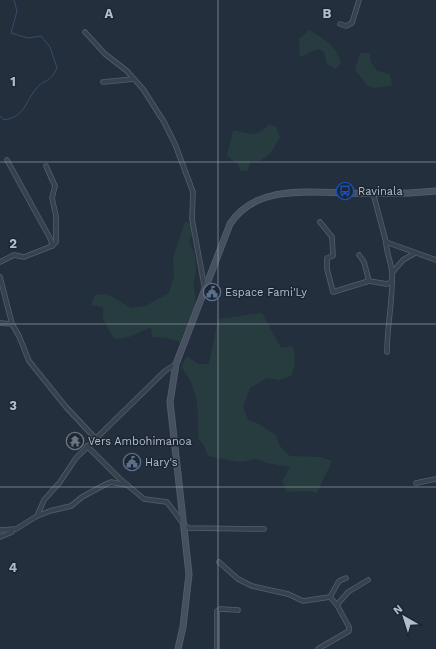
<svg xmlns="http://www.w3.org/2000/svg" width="436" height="649" viewBox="0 0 436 649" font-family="'Work Sans',sans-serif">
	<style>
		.green { fill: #263c3f }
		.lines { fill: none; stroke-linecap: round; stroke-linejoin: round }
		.stream { stroke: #394c67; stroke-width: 1 }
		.minor-casing { stroke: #565f6c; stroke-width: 5.5 }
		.secondary-casing { stroke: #565f6c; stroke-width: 7 }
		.minor { stroke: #38414e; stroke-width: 4 }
		.secondary { stroke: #465061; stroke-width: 5.5 }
		.grid { fill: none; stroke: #b4bcc9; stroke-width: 1; stroke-opacity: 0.55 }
		.labels { text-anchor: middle; stroke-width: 3; stroke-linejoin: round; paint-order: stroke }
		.poi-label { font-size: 11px; fill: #b4bcc9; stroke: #1d2633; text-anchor: start }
		.grid-label { font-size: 13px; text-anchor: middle; font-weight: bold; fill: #b4bcc9; stroke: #1d2633; stroke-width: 3; stroke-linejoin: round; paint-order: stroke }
	</style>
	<rect width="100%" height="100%" fill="#242f3e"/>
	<g class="green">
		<path d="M309,30C324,39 336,45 341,63L336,69L327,64L324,52L318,49L300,57L299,39Z"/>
		<path d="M360,53H370V61L377,71L390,74L392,85C365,91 371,88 355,70Z"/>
		<path d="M269,124L276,127L280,137L270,154L258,162L250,161L248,171H241L237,163L227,156L233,130C250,134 257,138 269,124Z"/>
		<path d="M185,222L190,223L193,232L189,242C196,255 198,266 194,280C192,288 197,296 195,305C192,317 185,330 180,342L167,338L152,337L151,327L129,337L114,339L103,319V307L91,305L95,295L107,294L131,308L145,306L169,293L174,276L173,257Z"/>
		<path d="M262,313L281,348L293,346C296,357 295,364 292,375L280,380L267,378L250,388L243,407L248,420L257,423L276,435L279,445L290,456L321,457L332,461L317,493L309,491L287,492L282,481L290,467L267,463L256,459L239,462L208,456L204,446L198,438C198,410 200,390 181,367L187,356L198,364H209L218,319Z"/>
	</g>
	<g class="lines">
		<path class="stream" d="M0,116L4,120C26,116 24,103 36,89C44,78 49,85 57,68L50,47L41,36L28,38L11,33L17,11L14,0"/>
		<defs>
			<g id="minor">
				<path d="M340,24L346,26L352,23L359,0"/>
				<path d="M85,32L105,54L127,71L143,89L164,122L175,144L193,192L192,219L205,290"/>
				<path d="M103,82L134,79"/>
				<path d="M7,160L51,240L52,246"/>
				<path d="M373,193L386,242L436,260"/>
				<path d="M320,222L332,237L333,256L327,258V269L333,292L369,281L387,284L392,281"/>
				<path d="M386,242C386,253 392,263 392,275C393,300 387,326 387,352"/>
				<path d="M359,255L364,262L369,281"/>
				<path d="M0,262L14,255L24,257L52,246L56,242V216L52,198L55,186L46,166"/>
				<path d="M392,273L403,260L415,253"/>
				<path d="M0,277L12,324L19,336L29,361L66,407L96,439"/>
				<path d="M0,323L12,324"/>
				<path d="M87,446L119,478L144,499L167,502L185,526L189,528L264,529"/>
				<path d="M416,483L436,479"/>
				<path d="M37,516L50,511L71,506L82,497L106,484L111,482L127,485"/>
				<path d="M0,530L16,529L37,516L44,500L60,482L76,458L165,371L176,364"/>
				<path d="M0,537L12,532"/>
				<path d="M219,562L238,579L252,586L288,594L303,601L330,597"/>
				<path d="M337,605L330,597L339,581L346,578"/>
				<path d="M217,649V611L220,609L238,610"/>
				<path d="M318,649L349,631V627L337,605L348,592L368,580"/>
			</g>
			<path id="secondary" d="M178,649L183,627L189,574L170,402L176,364L230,224C255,185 308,192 348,193C377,194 407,194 436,191"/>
		</defs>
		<use href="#minor" class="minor-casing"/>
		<use href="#secondary" class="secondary-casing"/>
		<use href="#minor" class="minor"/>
		<use href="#secondary" class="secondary"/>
	</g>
	<path class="grid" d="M218,0V649M0,162H436M0,324H436M0,487H436"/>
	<defs>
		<symbol id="bus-ring" viewBox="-11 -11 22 22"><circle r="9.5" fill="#1d2633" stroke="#1a4fb4" stroke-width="1.5"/><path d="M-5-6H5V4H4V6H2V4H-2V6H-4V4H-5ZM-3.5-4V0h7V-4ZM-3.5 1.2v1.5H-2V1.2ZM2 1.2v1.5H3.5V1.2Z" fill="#1a4fb4"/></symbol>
		<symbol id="civic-ring" viewBox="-11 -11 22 22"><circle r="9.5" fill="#1d2633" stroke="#5c6f8a" stroke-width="1.5"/><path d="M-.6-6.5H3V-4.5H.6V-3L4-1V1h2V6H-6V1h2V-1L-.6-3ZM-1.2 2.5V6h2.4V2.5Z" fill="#5c6f8a"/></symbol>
		<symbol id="temple-ring" viewBox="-11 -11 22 22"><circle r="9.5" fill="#1d2633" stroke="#6b7280" stroke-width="1.5"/><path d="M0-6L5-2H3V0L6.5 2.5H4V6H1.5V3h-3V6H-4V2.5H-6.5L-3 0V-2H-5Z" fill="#6b7280"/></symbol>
	</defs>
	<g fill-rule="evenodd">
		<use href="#bus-ring" x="335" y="181" width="20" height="20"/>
		<use href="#civic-ring" x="202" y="282" width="20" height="20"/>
		<use href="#temple-ring" x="65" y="431" width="20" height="20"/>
		<use href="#civic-ring" x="122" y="452" width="20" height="20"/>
	</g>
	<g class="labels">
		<g class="poi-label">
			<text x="358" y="195">Ravinala</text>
			<text x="225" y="296">Espace Fami'Ly</text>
			<text x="88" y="445">Vers Ambohimanoa</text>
			<text x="145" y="466">Hary's</text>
		</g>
	</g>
	<g class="grid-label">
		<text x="109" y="18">A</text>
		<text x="327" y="18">B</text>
		<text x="13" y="86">1</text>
		<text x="13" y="248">2</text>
		<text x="13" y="410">3</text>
		<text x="13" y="572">4</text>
	</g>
	<g transform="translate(404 617) rotate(321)" stroke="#1d2633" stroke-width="3" paint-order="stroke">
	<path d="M0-3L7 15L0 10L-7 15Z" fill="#b4bcc9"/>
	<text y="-6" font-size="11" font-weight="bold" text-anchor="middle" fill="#b4bcc9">N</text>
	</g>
</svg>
